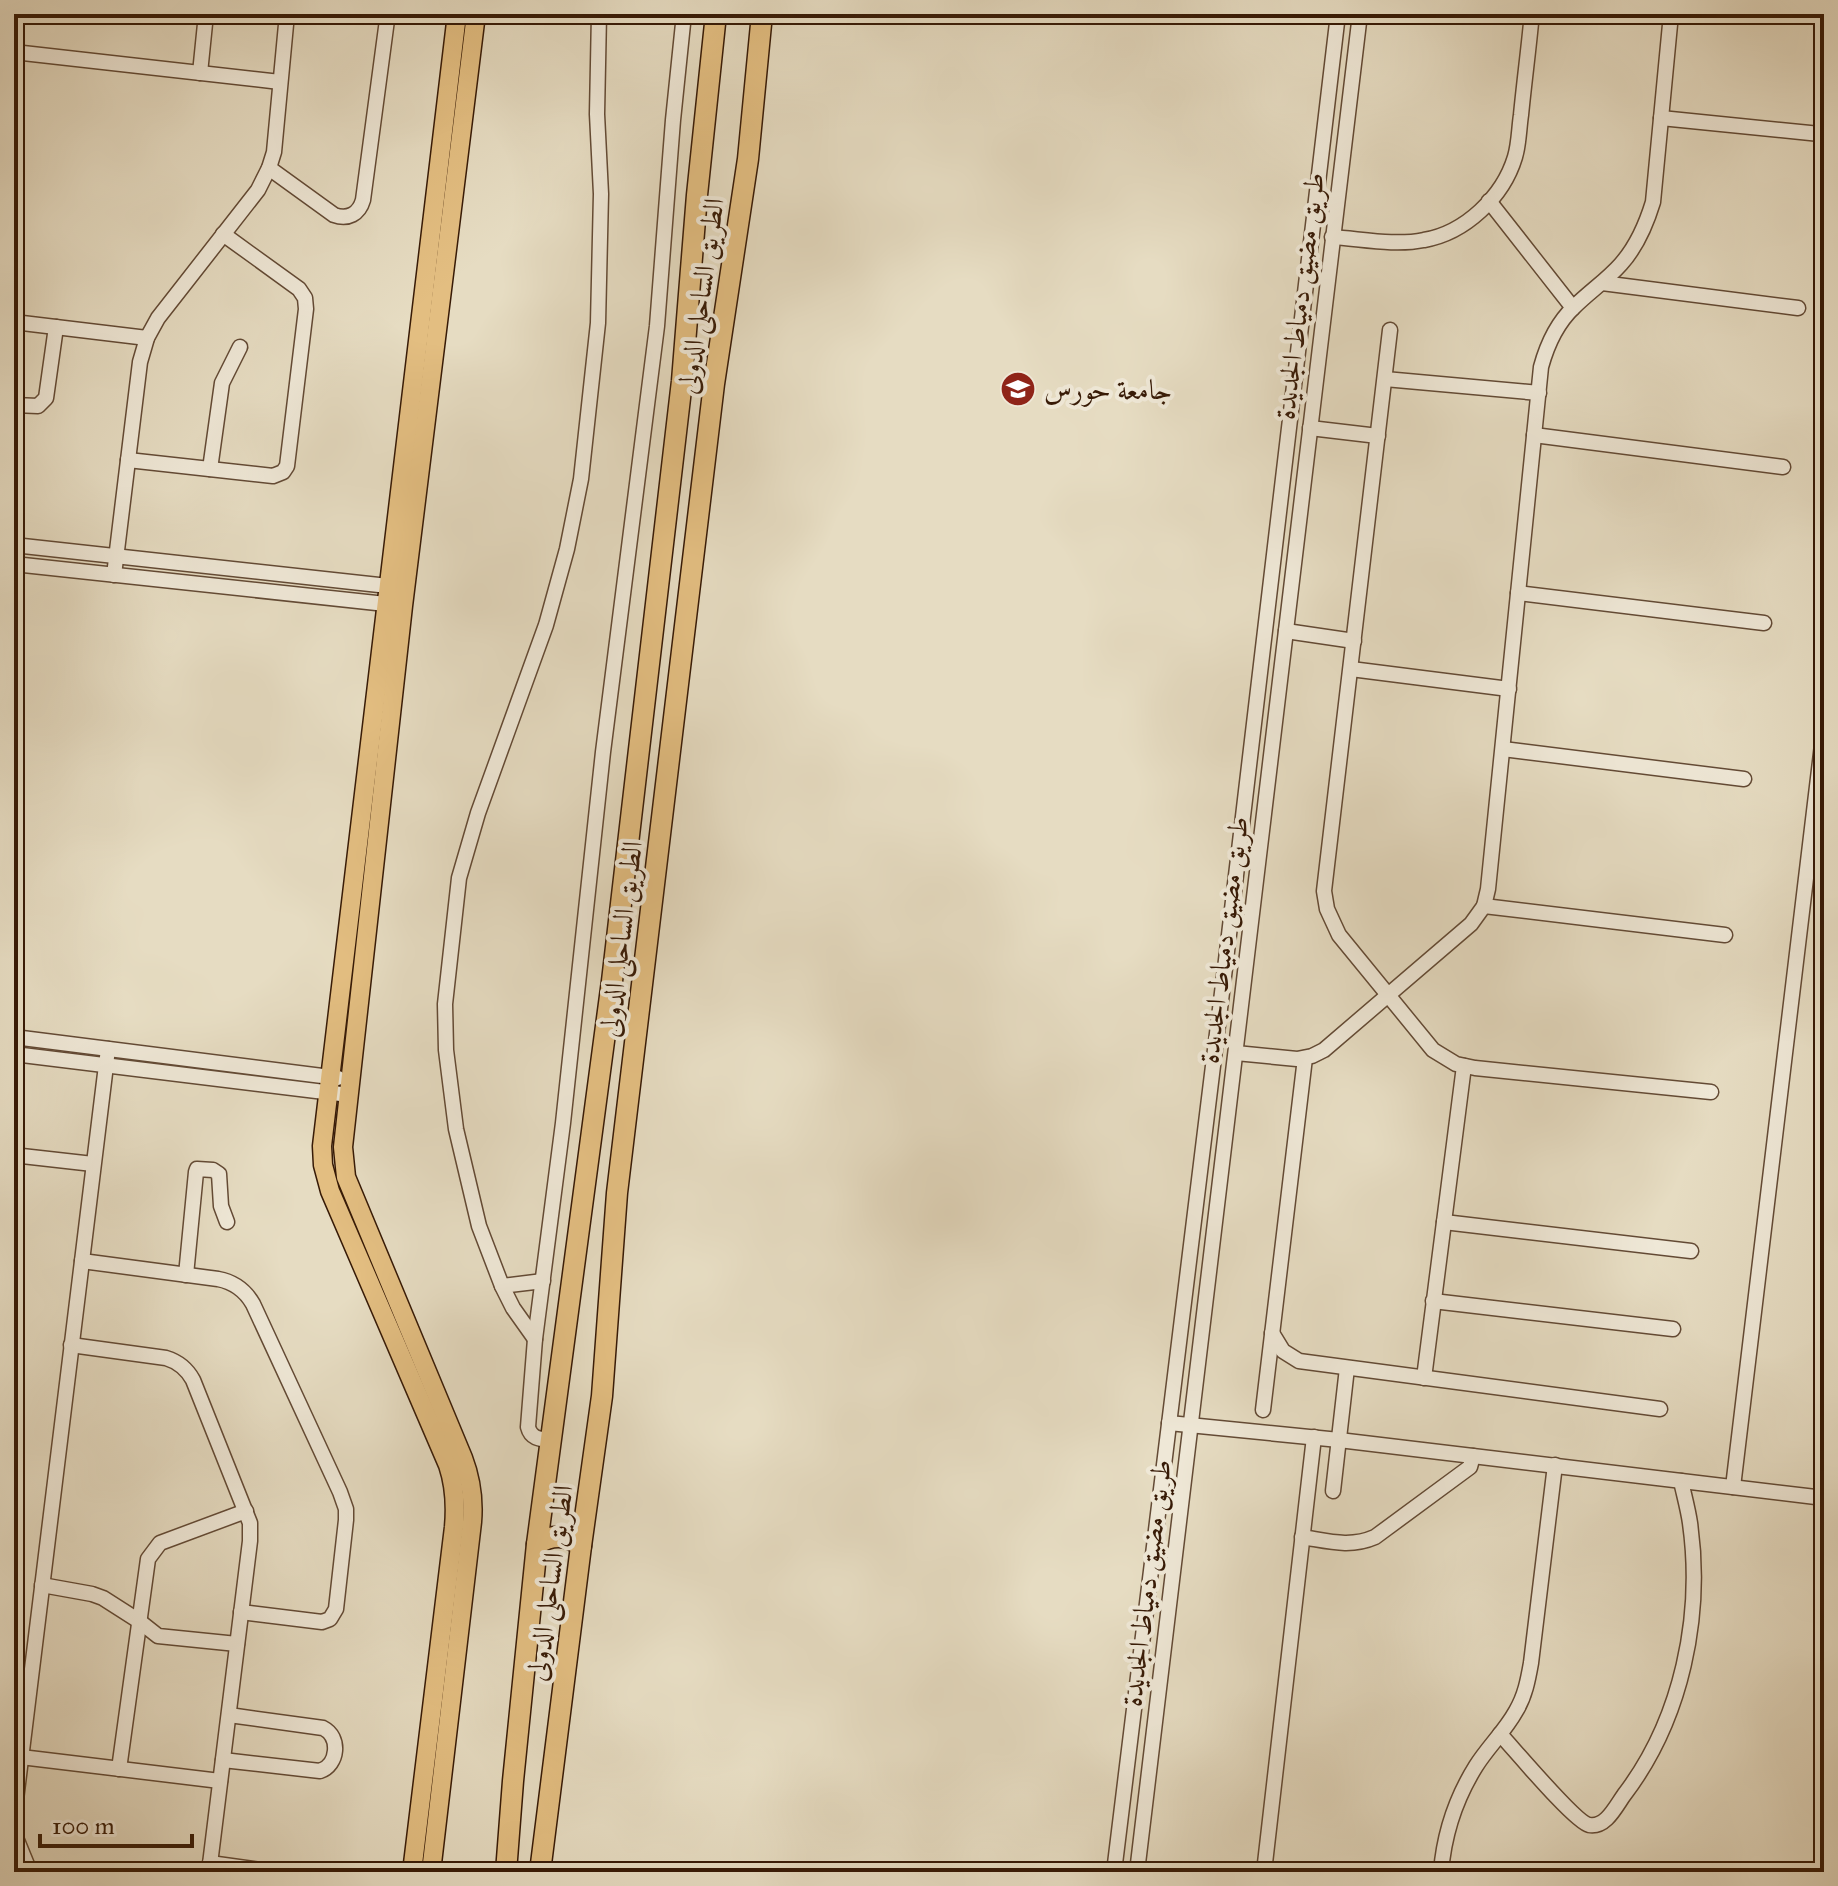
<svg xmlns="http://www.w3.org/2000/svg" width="1838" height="1886" viewBox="0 0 1838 1886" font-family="'IM FELL Great Primer',Amiri,serif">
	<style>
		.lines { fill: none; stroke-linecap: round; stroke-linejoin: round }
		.minor-casing { stroke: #634a35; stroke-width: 17 }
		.major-casing { stroke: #371a06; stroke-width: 21 }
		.highway-casing { stroke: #371a06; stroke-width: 23 }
		.minor { stroke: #efe8d7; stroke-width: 14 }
		.major { stroke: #e3be81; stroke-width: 18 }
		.highway { stroke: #e3be81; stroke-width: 20 }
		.labels { text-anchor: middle; stroke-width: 8; stroke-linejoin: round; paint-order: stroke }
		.street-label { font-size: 28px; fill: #371a06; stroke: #efe8d7 }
		.poi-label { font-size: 28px; fill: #371a06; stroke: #efe8d7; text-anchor: start }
	</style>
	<rect width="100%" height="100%" fill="#e6dcc2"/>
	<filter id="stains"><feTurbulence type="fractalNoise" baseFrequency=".0025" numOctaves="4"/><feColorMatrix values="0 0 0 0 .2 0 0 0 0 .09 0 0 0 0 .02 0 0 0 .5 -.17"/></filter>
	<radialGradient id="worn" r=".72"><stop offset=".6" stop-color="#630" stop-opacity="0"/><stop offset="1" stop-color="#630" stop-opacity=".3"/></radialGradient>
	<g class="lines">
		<defs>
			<g id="minor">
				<path d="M14,52L280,82"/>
				<path d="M200,73L206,14"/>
				<path d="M1661,118L1820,134"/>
				<path d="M269,168L334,215C348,220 359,214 363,200L387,20L385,14"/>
				<path d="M1489,201L1573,308"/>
				<path d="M1332,237C1362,239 1395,246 1424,240C1465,233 1503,197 1515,157C1519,144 1519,128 1521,115C1524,84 1528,54 1531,23L1529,14"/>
				<path d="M1602,283L1798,308"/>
				<path d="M14,322L147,338"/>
				<path d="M1390,330L1324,891L1327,909L1339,935L1433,1050L1456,1064L1475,1068L1711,1092"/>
				<path d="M1385,379L1539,393"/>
				<path d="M14,405L38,406L46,398L56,327"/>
				<path d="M1310,428L1378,436"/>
				<path d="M1534,435L1783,467"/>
				<path d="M128,460L273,476L283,472L287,466L306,309L305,298L299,289L223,234"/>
				<path d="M210,469L222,383L240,347"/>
				<path d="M14,545L397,587"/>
				<path d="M14,564L395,605"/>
				<path d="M114,575L140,362L147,338L158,318L258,190L269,168L274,152L287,14"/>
				<path d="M1518,593L1764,623"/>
				<path d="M1286,631L1354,641"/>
				<path d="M1351,669L1509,689"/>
				<path d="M1503,749L1744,779"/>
				<path d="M1484,906L1725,935"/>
				<path d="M14,1037L338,1078"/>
				<path d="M1236,1053L1297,1059L1312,1056L1324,1050L1471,924L1484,906L1488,889L1541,367C1547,345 1557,323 1574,307C1589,292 1607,280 1621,264C1637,246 1646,225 1653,202L1671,14"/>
				<path d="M14,1054L349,1095"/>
				<path d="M14,1158L22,1156L93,1164"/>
				<path d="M1444,1222L1691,1251"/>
				<path d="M82,1261L218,1279C234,1282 245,1290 253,1304L340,1492L346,1509V1520L336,1609L330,1619L322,1622L241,1612"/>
				<path d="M186,1275L196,1172L197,1169L213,1170L219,1174L221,1206L227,1222"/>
				<path d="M502,1286L543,1281"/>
				<path d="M1433,1301L1673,1329"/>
				<path d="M1272,1333L1283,1351L1299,1361L1660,1409"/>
				<path d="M535,1339L513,1308L502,1286L479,1226L456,1129L446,1050L445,1004L459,878L478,813L546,625L567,549L581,479L598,323L601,194L597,114L599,14"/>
				<path d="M71,1345L166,1358C179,1362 187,1369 193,1380L250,1523V1541L209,1872"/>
				<path d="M1424,1378L1464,1066"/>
				<path d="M1263,1410L1305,1058"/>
				<path d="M1169,1423L1339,1440L1824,1498"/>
				<path d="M551,1440C540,1439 531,1439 528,1427L535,1339L563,1123L603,752L657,326L673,120L684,14"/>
				<path d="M1733,1487L1824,728"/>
				<path d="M1333,1491L1347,1368"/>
				<path d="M1302,1537C1328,1541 1350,1548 1375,1537L1470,1467L1473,1456"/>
				<path d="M42,1585L92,1594L103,1598L139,1621L158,1636L237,1644"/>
				<path d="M1500,1734C1514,1749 1575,1822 1589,1825C1606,1828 1616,1806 1624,1795C1682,1719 1703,1616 1690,1523C1688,1509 1684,1495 1681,1481"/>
				<path d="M21,1757L220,1781"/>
				<path d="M223,1760L320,1771C338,1765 341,1737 323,1728L229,1715"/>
				<path d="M119,1769L148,1559L160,1543L246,1511"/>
				<path d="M14,1816L108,1049"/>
				<path d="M14,1833L30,1872"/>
				<path d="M210,1863L276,1872"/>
				<path d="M1114,1872L1226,960L1338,14"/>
				<path d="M1137,1872L1360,14"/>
				<path d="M1264,1872L1314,1437"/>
				<path d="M1441,1872C1444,1835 1456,1798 1476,1766C1488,1747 1505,1731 1516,1711C1525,1696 1528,1680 1531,1663L1555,1465"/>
			</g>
			<g id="major">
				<path d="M412,1872L454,1527C456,1505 455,1486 448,1465L330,1191L323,1165L322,1146L457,14"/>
				<path d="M431,1872L472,1522C474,1499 471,1479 463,1458L346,1177L343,1147L403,606L476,14"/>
			</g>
			<g id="highway">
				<path d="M537,1544C552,1534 567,1534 581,1546"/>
				<path d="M506,1872L513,1781L537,1544L612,981L682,381L697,195L716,14"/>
				<path d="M540,1872L581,1546L602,1396L617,1193L714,384L748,159L762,14"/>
			</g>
		</defs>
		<use href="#minor" class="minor-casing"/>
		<use href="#major" class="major-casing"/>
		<use href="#highway" class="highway-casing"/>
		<use href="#minor" class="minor"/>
		<use href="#major" class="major"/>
		<use href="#highway" class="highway"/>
	</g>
	<defs>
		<symbol id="university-disc" viewBox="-11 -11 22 22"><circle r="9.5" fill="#8f2418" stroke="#efe8d7"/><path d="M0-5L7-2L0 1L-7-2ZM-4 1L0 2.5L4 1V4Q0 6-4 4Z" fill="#fff"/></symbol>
	</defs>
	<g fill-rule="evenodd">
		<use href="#university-disc" x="998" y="369" width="40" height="40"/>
	</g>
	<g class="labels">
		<g class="street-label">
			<text transform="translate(700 296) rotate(-82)" y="10">الطريق الساحلى الدولى</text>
			<text transform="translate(1299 296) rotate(-83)" y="10">طريق مضيق دمياط الجديدة</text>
			<text transform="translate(620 939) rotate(-83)" y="10">الطريق الساحلى الدولى</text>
			<text transform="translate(1223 940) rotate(-83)" y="10">طريق مضيق دمياط الجديدة</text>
			<text transform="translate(549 1583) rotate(-82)" y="10">الطريق الساحلى الدولى</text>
			<text transform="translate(1146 1583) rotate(-83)" y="10">طريق مضيق دمياط الجديدة</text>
		</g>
		<g class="poi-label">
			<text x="1044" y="399">جامعة حورس</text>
		</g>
	</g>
	<rect width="1838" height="1886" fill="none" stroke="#e6dcc2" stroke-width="48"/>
	<rect x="16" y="16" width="1806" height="1854" fill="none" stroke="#371a06" stroke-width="4"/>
	<rect x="24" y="24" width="1790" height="1838" fill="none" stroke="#371a06" stroke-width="2"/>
	<path d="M40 1834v12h152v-12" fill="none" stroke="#371a06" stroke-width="4"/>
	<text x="52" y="1834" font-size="24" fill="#371a06" stroke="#efe8d7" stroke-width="6" paint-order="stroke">100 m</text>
	<rect width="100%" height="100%" filter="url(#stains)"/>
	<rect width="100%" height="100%" fill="url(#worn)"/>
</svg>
